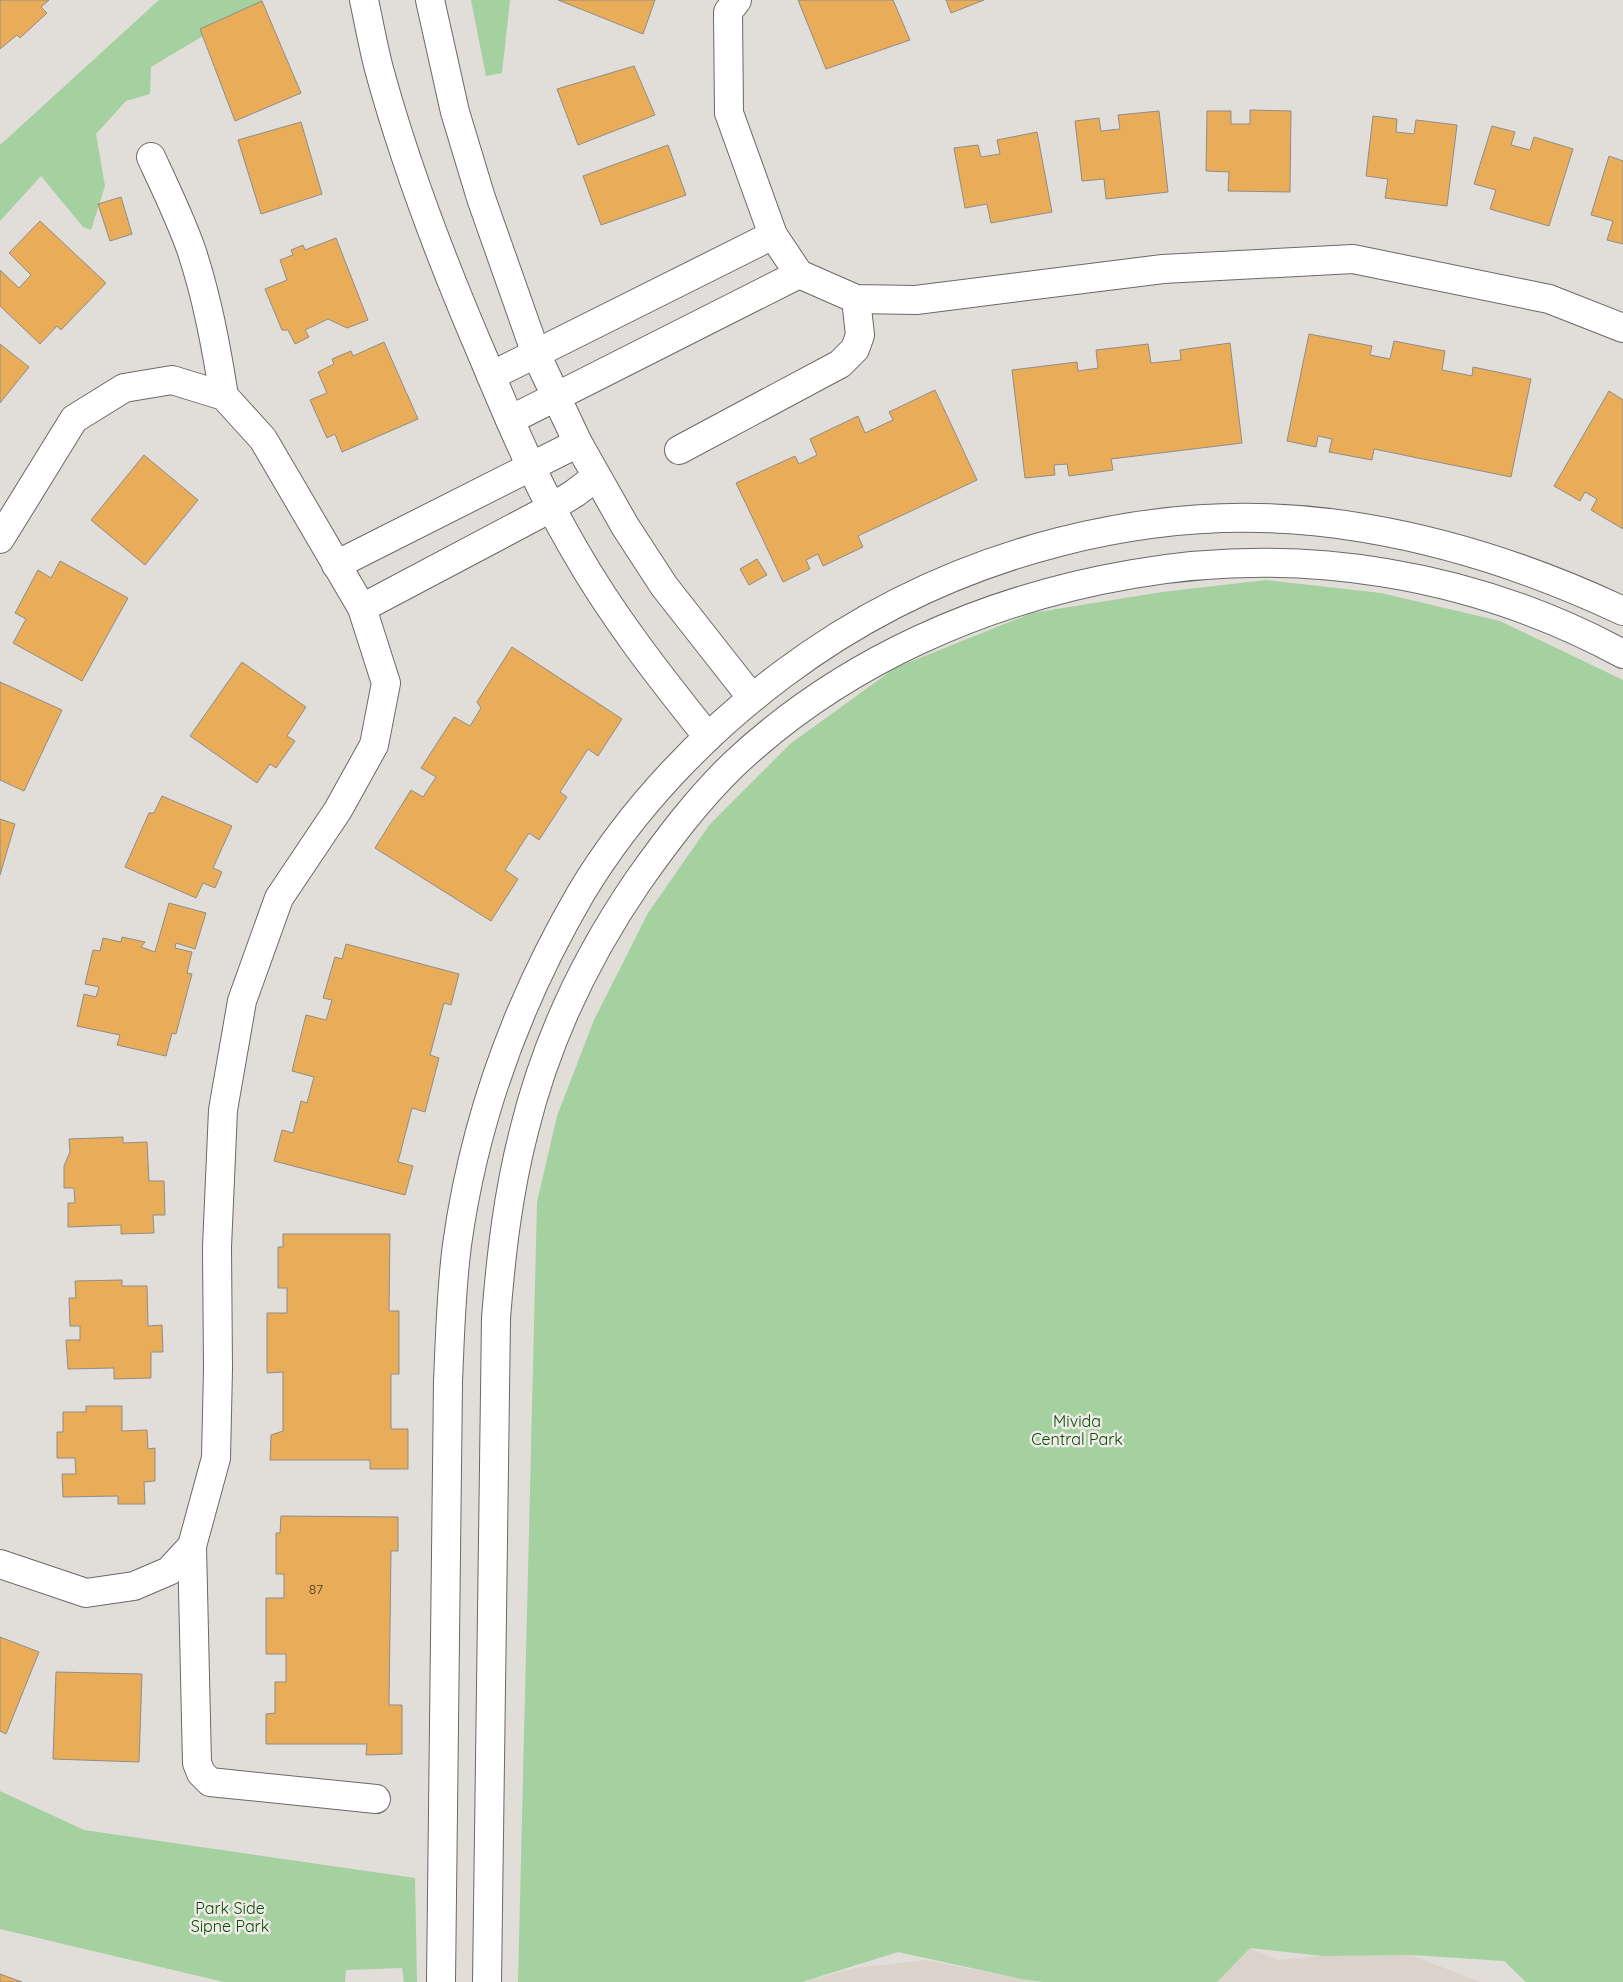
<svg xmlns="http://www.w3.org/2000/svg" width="1623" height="1982" viewBox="0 0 1623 1982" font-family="Quicksand,sans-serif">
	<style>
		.built { fill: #dbd3c9 }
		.green { fill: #a5d09f }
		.building { fill: #e9ac59; stroke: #8f8d89 }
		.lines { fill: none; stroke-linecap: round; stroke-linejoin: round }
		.street-casing { stroke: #6b6965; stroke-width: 30 }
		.secondary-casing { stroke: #6b6965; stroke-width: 30 }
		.street { stroke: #fff; stroke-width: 28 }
		.secondary { stroke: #fff; stroke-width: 28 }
		.labels { text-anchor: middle; stroke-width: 5; stroke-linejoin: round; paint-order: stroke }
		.number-label { font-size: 14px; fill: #4b3b25 }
		.park-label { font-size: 16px; fill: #074d00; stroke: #eeebe8 }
	</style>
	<rect width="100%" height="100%" fill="#e1deda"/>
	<g class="built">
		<path d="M1250,1948L1276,1960L1323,1956L1411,1955L1480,1982H1213Z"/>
		<path d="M926,1960L1036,1982H803L856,1968Z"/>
	</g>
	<g class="green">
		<path d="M159,0H263L151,67L150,94L126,101L96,134L105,186L91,230L83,227L41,176L0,221V145Z"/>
		<path d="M471,0H510L502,73L486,76Z"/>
		<path d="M1266,580L1381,593L1500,621L1623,680V1982H1526L1504,1961L1411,1955L1323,1956L1250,1948L1217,1982H1043L1021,1979L898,1952L802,1982H518L537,1202L557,1116L594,1020L648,913L710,824L790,744L895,668L1032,613L1162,592Z"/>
		<path d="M0,1791L84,1830L415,1878L417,1982H404L402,1968L346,1970L345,1982H224L0,1929Z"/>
	</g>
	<g class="building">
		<path d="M0,0H49L41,7L47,13L20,38L17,35L0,49Z"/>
		<path d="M558,0H655L643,34Z"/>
		<path d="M798,0H893L910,40L826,69Z"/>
		<path d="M946,0H984L951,13Z"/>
		<path d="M262,1L301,93L235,121L200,29Z"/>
		<path d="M634,66L655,115L578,145L557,89Z"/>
		<path d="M1250,110L1291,111L1290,192L1228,191L1229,172L1206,171L1207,111H1231V124H1250Z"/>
		<path d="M1159,111L1168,192L1106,199L1104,179L1082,181L1075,121L1099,118L1101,131L1120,129L1118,115Z"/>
		<path d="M1373,116L1397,119L1396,132L1414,134L1416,120L1457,125L1447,206L1385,198L1388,179L1366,176Z"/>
		<path d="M301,122L322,194L261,214L238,140Z"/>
		<path d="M1492,126L1515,132L1511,145L1530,150L1534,137L1573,149L1549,226L1490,209L1496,190L1474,184Z"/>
		<path d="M1037,132L1052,212L991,223L987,204L965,208L954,148L978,145L981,157L1000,154L997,140Z"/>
		<path d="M668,145L686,195L601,225L583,176Z"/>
		<path d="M1609,156L1623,161V244L1607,240L1613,221L1591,215Z"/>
		<path d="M121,197L132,234L110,241L98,204Z"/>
		<path d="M40,221L106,283L61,330L57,326L40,344L0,306V270L19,288L31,275L9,253Z"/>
		<path d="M336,238L368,320L347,328L328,319L305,330L309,337L295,344L288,330H282L265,289L287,280L280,260L293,255L291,250L303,245L305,250Z"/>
		<path d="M1309,334L1372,346L1370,355L1390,359L1394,341L1445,351L1442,370L1472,376L1473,367L1531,379L1511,477L1374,449L1372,460L1329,452L1332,439L1318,436L1316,447L1287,441Z"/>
		<path d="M384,342L418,419L342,452L335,434L327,438L310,400L327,393L318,372L334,364L332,359L351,351L353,356Z"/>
		<path d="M1230,343L1242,443L1111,459L1113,470L1069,476L1067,464L1054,465L1055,475L1025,478L1012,370L1077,362L1078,371L1098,368L1096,350L1148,344L1151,363L1181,360L1180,350Z"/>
		<path d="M0,344L29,367L0,403Z"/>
		<path d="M935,390L977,480L858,536L863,547L823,566L818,554L806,560L810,569L783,582L736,483L795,456L799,464L817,455L810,439L858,416L865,433L893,420L889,412Z"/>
		<path d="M1609,391L1623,400V529L1591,510L1597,499L1585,492L1580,501L1554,486Z"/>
		<path d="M144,455L198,500L145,565L91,520Z"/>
		<path d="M757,559L767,575L749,585L740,569Z"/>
		<path d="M60,561L128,598L82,681L13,643L26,619L15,613L38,570L51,578Z"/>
		<path d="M512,647L622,719L598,756L588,749L560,792L567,797L539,840L529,833L505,870L518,879L491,921L375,848L411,790L423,797L436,777L421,768L454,717L470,726L481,708L477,702Z"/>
		<path d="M242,662L306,707L287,736L295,741L276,768L270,764L257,783L190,736Z"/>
		<path d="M0,682L62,710L24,791L0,780Z"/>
		<path d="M162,796L232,826L213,868L222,872L215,888L203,883L196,898L125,867L149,813H154Z"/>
		<path d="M0,819L15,824L0,875Z"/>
		<path d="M169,903L206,913L195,949L176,943L175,948L192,952L187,973L192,974L176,1034L172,1033L166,1056L117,1045L120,1035L77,1026L84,994L96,997L99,987L85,984L93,950L100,951L103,938L121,942L122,937L145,942L141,947L155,952Z"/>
		<path d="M346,944L459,974L451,1005L444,1003L430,1055L439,1058L425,1112L412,1108L398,1162L413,1166L405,1195L274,1161L282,1130L293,1133L301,1101L307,1103L314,1077L292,1071L306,1015L326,1020L332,1000L323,998L335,957L342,959Z"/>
		<path d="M123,1137V1143L147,1142L149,1181H164L165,1215H153L154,1233L121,1234V1225L68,1227V1203H75L74,1188H64V1166L70,1152L69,1139Z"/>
		<path d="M283,1234H390L389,1311H399V1374H391V1429H408V1469H370V1460H270L271,1435L283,1431V1372L267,1373V1313H287V1288H278V1247H283Z"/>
		<path d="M122,1280V1286H147L148,1326L162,1325L163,1352H151V1378L114,1379V1368L68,1369L66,1340H80V1326H70L69,1298H76L75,1281Z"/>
		<path d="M86,1406H122V1431L147,1430L148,1449L155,1448V1481L144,1482L145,1504H118V1496L63,1497L62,1474H76L75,1458H57V1432H63V1412H86Z"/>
		<path d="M281,1516L398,1517V1551H391L389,1705H402V1754L366,1755L367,1744H266V1714L275,1713V1682H286V1654H266V1598H284V1574H276V1533H280Z"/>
		<path d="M0,1637L39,1652L6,1734L0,1731Z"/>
		<path d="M56,1672L142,1674L139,1762L53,1759Z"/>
		<path d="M0,1974L22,1982H0Z"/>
	</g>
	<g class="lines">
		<defs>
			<g id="street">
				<path d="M364,0C369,23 373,46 379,69C406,168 443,264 484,359C511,424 539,489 574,549C612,616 660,677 708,737"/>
				<path d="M430,0L455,112L481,198L536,354L578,443L625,526L664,586L752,698"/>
				<path d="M737,0L728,12L729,113L773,235L799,274L856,299L916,300L1163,269L1353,259L1549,299L1623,328"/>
				<path d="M151,157C165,187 180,218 191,249C207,297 216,346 224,396"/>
				<path d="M491,376L773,235"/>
				<path d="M510,420L799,274"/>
				<path d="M679,450L840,364L855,349L860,335L856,299"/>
				<path d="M0,539L74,419L124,388L172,380L224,396L263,439L362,608L386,683L374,745L338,810L279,898L242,1001L223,1110L217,1247L218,1369L216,1458L192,1546L169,1571L134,1586L86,1593L0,1564"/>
				<path d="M336,565L578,443"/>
				<path d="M362,608L551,508L575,493L596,477"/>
				<path d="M192,1546L197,1763L201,1773L210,1782L376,1799"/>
			</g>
			<g id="secondary">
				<path d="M441,1982L448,1382C450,1336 451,1290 457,1245C474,1121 518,1001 581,893C632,808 704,733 783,674C946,552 1161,493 1364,528C1454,543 1540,572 1623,611"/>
				<path d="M487,1982L496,1318C501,1255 508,1193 524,1131C546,1041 586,957 638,881C667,840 697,800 733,765C843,661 986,599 1133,574C1301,545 1473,573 1623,654"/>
			</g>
		</defs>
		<use href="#street" class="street-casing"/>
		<use href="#secondary" class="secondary-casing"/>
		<use href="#street" class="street"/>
		<use href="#secondary" class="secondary"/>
	</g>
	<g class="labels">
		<g class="number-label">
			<text x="316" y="1594">87</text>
		</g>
		<g class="park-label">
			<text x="1077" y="1427">Mivida<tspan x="1077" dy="18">Central Park</tspan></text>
			<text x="230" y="1914">Park Side<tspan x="230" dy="18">Sipne Park</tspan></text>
		</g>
	</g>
</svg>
